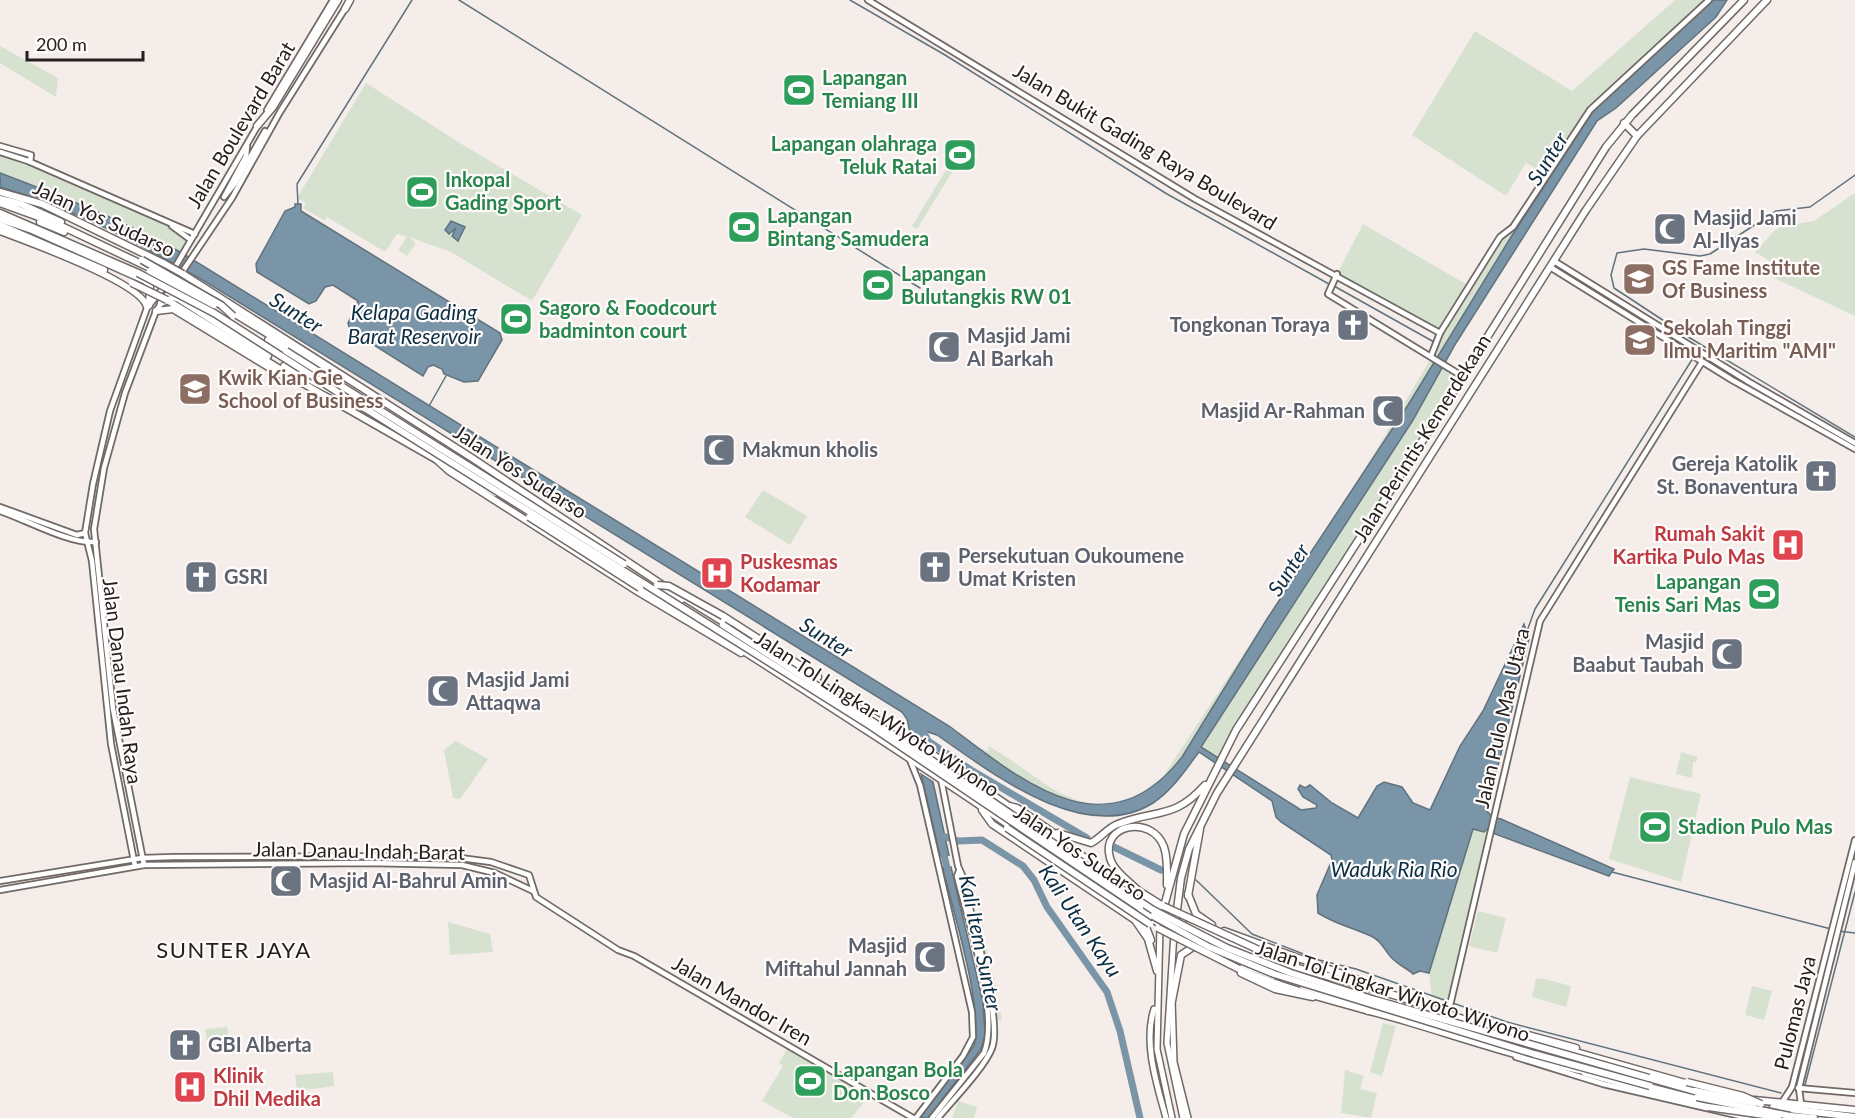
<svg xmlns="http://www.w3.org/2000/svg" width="1855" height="1118" viewBox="0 0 1855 1118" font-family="Lato,sans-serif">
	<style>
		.green { fill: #d6e2cf }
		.water { fill: #7a95a7; stroke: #60727e; stroke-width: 1.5 }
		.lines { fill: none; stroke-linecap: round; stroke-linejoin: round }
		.stream { stroke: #60727e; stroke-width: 1.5 }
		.river { stroke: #7a95a7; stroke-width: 7 }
		.secondary-casing { stroke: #706966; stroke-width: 8 }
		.primary-casing { stroke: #706966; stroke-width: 8 }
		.highway-casing { stroke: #706966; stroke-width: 9 }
		.secondary { stroke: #fff; stroke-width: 4.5 }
		.primary { stroke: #fff; stroke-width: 5 }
		.highway { stroke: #fff; stroke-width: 6 }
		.highway-bridge-casing { stroke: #706966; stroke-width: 9; stroke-linecap: butt }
		.highway-bridge { stroke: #fff; stroke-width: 6 }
		.labels { text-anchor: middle; stroke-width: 4.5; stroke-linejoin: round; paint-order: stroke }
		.leisure-label { font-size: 20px; font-weight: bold; fill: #27864d; stroke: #fffbfa; text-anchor: start }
		.street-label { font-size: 20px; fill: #23201f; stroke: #fffbfa }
		.worship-label { font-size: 20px; font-weight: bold; fill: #5b616d; stroke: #fffbfa; text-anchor: start }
		.education-label { font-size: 20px; font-weight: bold; fill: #785e54; stroke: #fffbfa; text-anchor: start }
		.health-label { font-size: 20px; font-weight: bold; fill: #be3a42; stroke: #fffbfa; text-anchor: start }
		.water-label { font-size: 21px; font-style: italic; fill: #092e44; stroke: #fffbfa }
		.quarter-label { font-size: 22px; letter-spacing: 1.5px; fill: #23201f; stroke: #fffbfa }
	</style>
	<rect width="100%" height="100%" fill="#f5ede9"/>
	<g class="green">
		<path d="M1675,0H1709L1593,110L1508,242L1408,405L1267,619L1182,757C1119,838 1049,801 981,751L983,748L984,751L989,750L988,746C1032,769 1073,821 1131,799C1142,794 1151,785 1162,778L1365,469L1430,360L1440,333L1337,274L1363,224L1469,286L1500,237L1510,230L1546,174L1526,163L1506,196L1412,135L1475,31L1572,91Z"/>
		<path d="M0,46L58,78L56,97L0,63Z"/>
		<path d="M794,80L810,90L803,102L787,91Z"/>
		<path d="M366,83L463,145L582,215L532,301L451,252L409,237L416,243L407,256L398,250L407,237L397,234L385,252L327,217L325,221L303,208L306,203L297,198Z"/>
		<path d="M0,152L22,158L171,225L191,240L182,253L139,229L0,173Z"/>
		<path d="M952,160L957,164L917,229L912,226Z"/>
		<path d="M1855,193V316L1768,275L1773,263L1755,252L1774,231L1782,226L1814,221Z"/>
		<path d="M1444,364L1462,376L1220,760L1201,747L1413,420Z"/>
		<path d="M763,490L807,516L790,545L745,517Z"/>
		<path d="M1763,578L1777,584L1766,610L1752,604Z"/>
		<path d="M456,741L488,759L460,799L453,798L444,750Z"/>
		<path d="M1681,752L1698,757L1696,762H1693L1692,778L1676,774Z"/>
		<path d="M1630,777L1701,794L1681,882L1609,859Z"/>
		<path d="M1490,826L1451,1004L1432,997L1429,973L1472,829Z"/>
		<path d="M1478,911L1506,918L1497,953L1469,946Z"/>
		<path d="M448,922L490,934L493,952L450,955Z"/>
		<path d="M985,943L997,989L989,991L991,1000L998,999L1002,1020L994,1021L989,1054L938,1118L935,1115L984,1053L989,1030L978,944Z"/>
		<path d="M1541,978L1571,986L1566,1007L1532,997L1536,979Z"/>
		<path d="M1752,986L1772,991L1764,1020L1745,1015Z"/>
		<path d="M1383,1023L1396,1026L1382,1076L1370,1072Z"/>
		<path d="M227,1027L231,1047L208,1049L205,1029Z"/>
		<path d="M788,1047L870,1095L851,1118H793L762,1101L783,1066L779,1063Z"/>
		<path d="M1345,1070L1364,1076L1360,1089L1377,1093L1371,1118L1341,1113Z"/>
		<path d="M333,1072L334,1086L297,1091L295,1075Z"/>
		<path d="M958,1101L977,1107L974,1118H952Z"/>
	</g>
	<g class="water">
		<path d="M1711,0H1727L1716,17L1616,108L1597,121L1456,343L1413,420L1201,747L1301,810L1316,808L1317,805L1303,797L1298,789L1300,785L1305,788L1310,785L1332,803L1358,818L1377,786L1384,782L1402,787L1413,803L1430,810L1460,746L1483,711L1524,624L1529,639L1487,811L1492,817L1501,819L1614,869L1609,876L1495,834L1490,827L1484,832L1473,829L1429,973L1420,971L1413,974C1407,968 1400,966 1394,960C1385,953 1383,941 1371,936C1353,928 1335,924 1318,913L1317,895L1332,860L1331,855L1281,822L1276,817L1272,801L1199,752C1185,770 1173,790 1153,803C1084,846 992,773 937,735L922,730L924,744L911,737L907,719L902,712L206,282C140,244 73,208 0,187V173C63,197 123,220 182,253L949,726C1022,781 1107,854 1182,757L1267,619L1408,405L1511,237L1594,110Z"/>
		<path d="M295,204H301V211L500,333L502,340L478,381L464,382L444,374L442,369L433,365L428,367L423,376L350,330L348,323L358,301L333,285L325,287L316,301L309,304L257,272L256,264L285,211L295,207Z"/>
		<path d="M451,221L465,227L458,241L452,236L456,228L449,234L445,230Z"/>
		<path d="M921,774L933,782L949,855L940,856Z"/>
		<path d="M951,867L983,1002L985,1035L981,1049L928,1118H920L974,1046C983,1003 953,913 943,868Z"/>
	</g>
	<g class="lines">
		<g class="stream">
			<path d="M459,0L920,288"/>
			<path d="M850,0L945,55L1167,194L1329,284"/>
			<path d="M1855,175L1810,207L1776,211L1710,254L1700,256L1644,249L1617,253L1611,275L1614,288L1690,338L1855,437"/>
			<path d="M298,204L297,184L412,0"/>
			<path d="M1334,286L1434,342"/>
			<path d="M429,406L446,376"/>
			<path d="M1527,631L1535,609L1693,358"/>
			<path d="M1612,872L1831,929"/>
			<path d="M1196,880L1252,934L1319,960L1356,969L1507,1022L1781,1093"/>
			<path d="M1838,931L1855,933"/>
			<path d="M1805,1085L1855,892"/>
		</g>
		<g class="river">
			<path d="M919,722L928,741L971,770L1087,838"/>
			<path d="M940,835L958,841L982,840L1023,866L1034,880L1047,907L1107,992L1120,1031L1140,1118"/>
			<path d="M942,846L949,877"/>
			<path d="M1114,847L1161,870"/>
		</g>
		<defs>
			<g id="secondary">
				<path d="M868,0L1195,199L1440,333"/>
				<path d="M267,110L333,0"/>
				<path d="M0,146L31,155L30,162"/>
				<path d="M247,146L246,156L224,197L236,182L265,131"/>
				<path d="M0,152L28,161L195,234"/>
				<path d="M172,226L191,240"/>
				<path d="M1554,261L1749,382L1855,443"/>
				<path d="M1550,267L1732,380L1855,449"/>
				<path d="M1337,274L1328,294L1462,376"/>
				<path d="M1431,356L1440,333L1500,237L1513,227L1590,110L1709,0"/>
				<path d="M0,507L77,535L85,533"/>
				<path d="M0,511C27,520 69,544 96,542"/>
				<path d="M910,760L920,785L972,1012L973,1037L963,1056L916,1118"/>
				<path d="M144,865L113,709L94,529L104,468L125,393L156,311L232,198L280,112L346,7"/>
				<path d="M135,866L111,744L92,561L85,533L93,484L110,411L147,308L163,288L258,125"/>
				<path d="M0,881L142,858L174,857L445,856L491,862L529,875L536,897L618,950L634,956L913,1118"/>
				<path d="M0,890L144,865L369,863L462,865L495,873L533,891"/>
				<path d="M1448,1014L1540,621L1702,362"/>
				<path d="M1516,1057L1603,1084L1749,1118"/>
				<path d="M1798,1088L1855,1093"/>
				<path d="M1781,1104L1792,1087L1855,840"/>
				<path d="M1801,1104L1799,1088L1855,862"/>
				<path d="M932,1118L984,1053C1000,1013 967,919 957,876L959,871"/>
				<path d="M938,1118C952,1101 985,1067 992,1048C1003,1019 969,911 962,875L958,866L941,779"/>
			</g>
			<g id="primary">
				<path d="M1160,926L1157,1049L1172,1118"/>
				<path d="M1174,933L1167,1043L1183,1118"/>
				<path d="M1172,999L1174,1062L1188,1118"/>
				<path d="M1154,1009C1143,1043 1157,1085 1166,1118"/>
			</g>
			<g id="highway">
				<path d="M345,9L350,0"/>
				<path d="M1624,123L1637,136"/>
				<path d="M257,126L273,107L338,0"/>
				<path d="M0,192L42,204L165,264"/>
				<path d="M0,199L21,204L61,222"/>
				<path d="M0,203L55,223L148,267"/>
				<path d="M0,213L138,273"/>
				<path d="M0,219L32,230L146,281L150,287L149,305"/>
				<path d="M40,222L64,232"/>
				<path d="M0,225L104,270"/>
				<path d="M0,231C27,241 142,283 147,307"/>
				<path d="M183,274L472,458L664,586"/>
				<path d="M167,300L311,388L495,493"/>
				<path d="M161,303L173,297L179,299L268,356"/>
				<path d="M156,311L173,309L288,379L301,383"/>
				<path d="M230,311L329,371"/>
				<path d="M268,340L286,351"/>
				<path d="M284,366L366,409"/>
				<path d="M438,461L449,471L640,593L741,653"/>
				<path d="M659,587L681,600"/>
				<path d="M640,588L679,612"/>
				<path d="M678,594L728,625"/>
				<path d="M678,609C803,689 927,768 1048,852"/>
				<path d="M723,616L818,677"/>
				<path d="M782,660L935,756L1171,916"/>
				<path d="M1009,806L1017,808L1061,838"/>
				<path d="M982,810L992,824L1135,920L1148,939L1157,971"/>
				<path d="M1058,833L1091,843C1101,838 1107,828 1118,824C1156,809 1174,820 1205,785"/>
				<path d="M1057,858L1174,933"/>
				<path d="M1139,891L1163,906"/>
				<path d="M1141,893C1131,883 1114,872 1110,858C1100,824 1152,814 1164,847C1168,858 1167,873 1167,885"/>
				<path d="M1188,894L1196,914L1212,925"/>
				<path d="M1188,896L1200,829"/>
				<path d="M1140,908L1153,916"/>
				<path d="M1163,910L1184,834L1236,730L1423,440L1606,147L1632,115L1744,0"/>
				<path d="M1143,919L1151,940"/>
				<path d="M1188,925L1268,960L1331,977"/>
				<path d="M1175,926L1181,878L1189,849L1217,793L1586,210L1637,136L1767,0"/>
				<path d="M1224,931L1389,991"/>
				<path d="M1213,953L1273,976"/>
				<path d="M1270,955L1296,964"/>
				<path d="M1239,969C1294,993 1351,1005 1409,1022C1469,1040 1527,1060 1589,1072"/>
				<path d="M1241,973L1275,989L1313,997"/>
				<path d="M1328,976L1397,996L1480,1025L1692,1085"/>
				<path d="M1303,986L1365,1006L1368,1011"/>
				<path d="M1172,1001L1181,955L1196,945"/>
				<path d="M1499,1027L1576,1048"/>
				<path d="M1585,1073L1708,1107"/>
				<path d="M1649,1078L1695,1091"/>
				<path d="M1645,1086L1731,1108"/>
				<path d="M1754,1100L1855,1110"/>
				<path d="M1773,1107L1855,1117"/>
				<path d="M1790,1116L1814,1118"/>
			</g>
		</defs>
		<use href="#secondary" class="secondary-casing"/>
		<use href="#primary" class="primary-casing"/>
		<use href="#highway" class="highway-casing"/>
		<use href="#secondary" class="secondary"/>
		<use href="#primary" class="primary"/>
		<use href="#highway" class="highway"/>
		<defs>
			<g id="highway-bridge">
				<path d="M142,260L221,305L233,316"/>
				<path d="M165,264L183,274"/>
				<path d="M150,271L214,305"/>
				<path d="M138,273L214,313L353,402"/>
				<path d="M132,283L167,300"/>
				<path d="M286,351L624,564"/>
				<path d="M366,409L869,725L1140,908"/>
				<path d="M529,517L640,588"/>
				<path d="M657,585L669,586L723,616"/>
				<path d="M723,625L915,749L1115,885L1153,910L1227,948L1291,973L1375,1000L1649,1078"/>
				<path d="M1007,828L1150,924"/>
				<path d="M1163,906L1270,955"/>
				<path d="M1153,916L1209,947L1274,974L1534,1054L1650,1086"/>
				<path d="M1158,928L1239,969"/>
				<path d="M1687,1082L1743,1096L1761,1104"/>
				<path d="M1695,1091L1755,1103"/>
				<path d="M1697,1097L1790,1116"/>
				<path d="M1708,1107L1778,1117"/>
			</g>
		</defs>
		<use href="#highway-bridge" class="highway-bridge-casing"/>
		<use href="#highway-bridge" class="highway-bridge"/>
	</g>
	<defs>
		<symbol id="stadium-square" viewBox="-11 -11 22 22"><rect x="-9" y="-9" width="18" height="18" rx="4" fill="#2e9e5b" stroke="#fffbfa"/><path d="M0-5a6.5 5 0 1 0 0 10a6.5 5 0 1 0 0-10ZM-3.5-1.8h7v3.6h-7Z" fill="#fff"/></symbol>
		<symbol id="mosque-square" viewBox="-11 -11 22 22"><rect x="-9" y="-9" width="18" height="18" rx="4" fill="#6b7280" stroke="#fffbfa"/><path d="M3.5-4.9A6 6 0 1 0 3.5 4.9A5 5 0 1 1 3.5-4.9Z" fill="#fff"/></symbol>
		<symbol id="university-square" viewBox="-11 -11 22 22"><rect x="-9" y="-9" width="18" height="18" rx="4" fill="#8d6e63" stroke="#fffbfa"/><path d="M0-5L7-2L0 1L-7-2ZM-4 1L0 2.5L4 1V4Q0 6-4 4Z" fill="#fff"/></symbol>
		<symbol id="church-square" viewBox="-11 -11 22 22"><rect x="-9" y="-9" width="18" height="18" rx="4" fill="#6b7280" stroke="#fffbfa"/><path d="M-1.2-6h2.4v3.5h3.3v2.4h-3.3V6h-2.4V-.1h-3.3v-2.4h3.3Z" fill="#fff"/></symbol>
		<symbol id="hospital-square" viewBox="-11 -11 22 22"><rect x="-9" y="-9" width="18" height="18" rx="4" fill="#e0444e" stroke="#fffbfa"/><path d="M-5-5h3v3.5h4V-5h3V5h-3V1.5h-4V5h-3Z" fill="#fff"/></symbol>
	</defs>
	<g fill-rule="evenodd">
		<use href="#stadium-square" x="780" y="71" width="38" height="38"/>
		<use href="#stadium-square" x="941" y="136" width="38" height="38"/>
		<use href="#stadium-square" x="403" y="173" width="38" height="38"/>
		<use href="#stadium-square" x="725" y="208" width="38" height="38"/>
		<use href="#mosque-square" x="1651" y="210" width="38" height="38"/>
		<use href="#university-square" x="1620" y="260" width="38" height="38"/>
		<use href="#stadium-square" x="859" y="266" width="38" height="38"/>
		<use href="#stadium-square" x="497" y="300" width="38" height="38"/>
		<use href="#church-square" x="1334" y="306" width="38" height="38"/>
		<use href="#university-square" x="1621" y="321" width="38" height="38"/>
		<use href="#mosque-square" x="925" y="328" width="38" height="38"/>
		<use href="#university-square" x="176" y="370" width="38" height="38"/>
		<use href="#mosque-square" x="1369" y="392" width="38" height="38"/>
		<use href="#mosque-square" x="700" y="431" width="38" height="38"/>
		<use href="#church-square" x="1802" y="457" width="38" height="38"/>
		<use href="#hospital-square" x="1769" y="526" width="38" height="38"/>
		<use href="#church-square" x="916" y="548" width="38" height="38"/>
		<use href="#hospital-square" x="698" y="554" width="38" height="38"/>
		<use href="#church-square" x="182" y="558" width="38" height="38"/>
		<use href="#stadium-square" x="1745" y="575" width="38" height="38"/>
		<use href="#mosque-square" x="1708" y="635" width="38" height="38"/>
		<use href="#mosque-square" x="424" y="672" width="38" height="38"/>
		<use href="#stadium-square" x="1636" y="808" width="38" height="38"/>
		<use href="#mosque-square" x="267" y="862" width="38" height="38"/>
		<use href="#mosque-square" x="911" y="938" width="38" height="38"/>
		<use href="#church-square" x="166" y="1026" width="38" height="38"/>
		<use href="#stadium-square" x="791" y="1062" width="38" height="38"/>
		<use href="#hospital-square" x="171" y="1068" width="38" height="38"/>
	</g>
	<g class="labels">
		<g class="leisure-label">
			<text x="822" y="85">Lapangan<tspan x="822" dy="23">Temiang III</tspan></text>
			<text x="937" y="151" text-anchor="end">Lapangan olahraga<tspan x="937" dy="23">Teluk Ratai</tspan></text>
			<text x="445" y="187">Inkopal<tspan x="445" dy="23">Gading Sport</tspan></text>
			<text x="767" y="223">Lapangan<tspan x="767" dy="23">Bintang Samudera</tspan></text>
			<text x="901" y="281">Lapangan<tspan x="901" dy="23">Bulutangkis RW 01</tspan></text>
			<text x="539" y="315">Sagoro &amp; Foodcourt<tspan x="539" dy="23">badminton court</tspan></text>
			<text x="1741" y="589" text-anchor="end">Lapangan<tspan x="1741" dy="23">Tenis Sari Mas</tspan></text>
			<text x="1678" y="834">Stadion Pulo Mas</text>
			<text x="833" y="1077">Lapangan Bola<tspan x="833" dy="23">Don Bosco</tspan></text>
		</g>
		<g class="street-label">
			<text transform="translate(241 125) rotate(-59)" y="7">Jalan Boulevard Barat</text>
			<text transform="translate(1145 147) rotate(31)" y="7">Jalan Bukit Gading Raya Boulevard</text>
			<text transform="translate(104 219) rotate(25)" y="7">Jalan Yos Sudarso</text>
			<text transform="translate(1422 438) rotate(-58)" y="7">Jalan Perintis Kemerdekaan</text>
			<text transform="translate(520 472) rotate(33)" y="7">Jalan Yos Sudarso</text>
			<text transform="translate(122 681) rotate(83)" y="7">Jalan Danau Indah Raya</text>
			<text transform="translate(877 714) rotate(33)" y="7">Jalan Tol Lingkar Wiyoto Wiyono</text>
			<text transform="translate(1502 718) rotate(-77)" y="7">Jalan Pulo Mas Utara</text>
			<text transform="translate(359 851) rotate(1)" y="7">Jalan Danau Indah Barat</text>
			<text transform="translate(1080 853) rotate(34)" y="7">Jalan Yos Sudarso</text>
			<text transform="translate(1393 991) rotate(18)" y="7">Jalan Tol Lingkar Wiyoto Wiyono</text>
			<text transform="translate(742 1001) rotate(30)" y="7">Jalan Mandor Iren</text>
			<text transform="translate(1795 1013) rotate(-76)" y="7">Pulomas Jaya</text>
		</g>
		<g class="worship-label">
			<text x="1693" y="225">Masjid Jami<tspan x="1693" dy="23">Al-Ilyas</tspan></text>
			<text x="1330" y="332" text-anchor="end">Tongkonan Toraya</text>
			<text x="967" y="343">Masjid Jami<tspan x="967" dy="23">Al Barkah</tspan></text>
			<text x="1365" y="418" text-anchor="end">Masjid Ar-Rahman</text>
			<text x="742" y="457">Makmun kholis</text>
			<text x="1798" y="471" text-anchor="end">Gereja Katolik<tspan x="1798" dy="23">St. Bonaventura</tspan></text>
			<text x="958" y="563">Persekutuan Oukoumene<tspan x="958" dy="23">Umat Kristen</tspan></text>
			<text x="224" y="584">GSRI</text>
			<text x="1704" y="649" text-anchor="end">Masjid<tspan x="1704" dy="23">Baabut Taubah</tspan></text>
			<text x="466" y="687">Masjid Jami<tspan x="466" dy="23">Attaqwa</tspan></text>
			<text x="309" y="888">Masjid Al-Bahrul Amin</text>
			<text x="907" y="953" text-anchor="end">Masjid<tspan x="907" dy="23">Miftahul Jannah</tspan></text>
			<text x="208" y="1052">GBI Alberta</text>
		</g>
		<g class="education-label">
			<text x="1662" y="275">GS Fame Institute<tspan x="1662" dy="23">Of Business</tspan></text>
			<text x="1663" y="335">Sekolah Tinggi<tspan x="1663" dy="23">Ilmu Maritim "AMI"</tspan></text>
			<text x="218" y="385">Kwik Kian Gie<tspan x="218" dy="23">School of Business</tspan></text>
		</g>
		<g class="health-label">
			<text x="1765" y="541" text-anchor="end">Rumah Sakit<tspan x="1765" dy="23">Kartika Pulo Mas</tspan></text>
			<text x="740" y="569">Puskesmas<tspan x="740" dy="23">Kodamar</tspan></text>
			<text x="213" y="1083">Klinik<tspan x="213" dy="23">Dhil Medika</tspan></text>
		</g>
		<g class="water-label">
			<text transform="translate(1548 159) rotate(-58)" y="7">Sunter</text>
			<text transform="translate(296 313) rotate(32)" y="7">Sunter</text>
			<text x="414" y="320">Kelapa Gading<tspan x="414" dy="24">Barat Reservoir</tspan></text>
			<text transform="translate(1289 570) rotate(-57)" y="7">Sunter</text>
			<text transform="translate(826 638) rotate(32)" y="7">Sunter</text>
			<text x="1394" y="877">Waduk Ria Rio</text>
			<text transform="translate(1080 921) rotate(56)" y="7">Kali Utan Kayu</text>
			<text transform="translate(980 943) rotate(78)" y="7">Kali Item Sunter</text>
		</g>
		<g class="quarter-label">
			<text x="234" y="958">SUNTER JAYA</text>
		</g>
	</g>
	<path d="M27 51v9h116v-9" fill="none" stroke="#23201f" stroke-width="3"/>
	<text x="36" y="51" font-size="18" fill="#23201f" stroke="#fffbfa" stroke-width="4.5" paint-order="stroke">200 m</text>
</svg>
